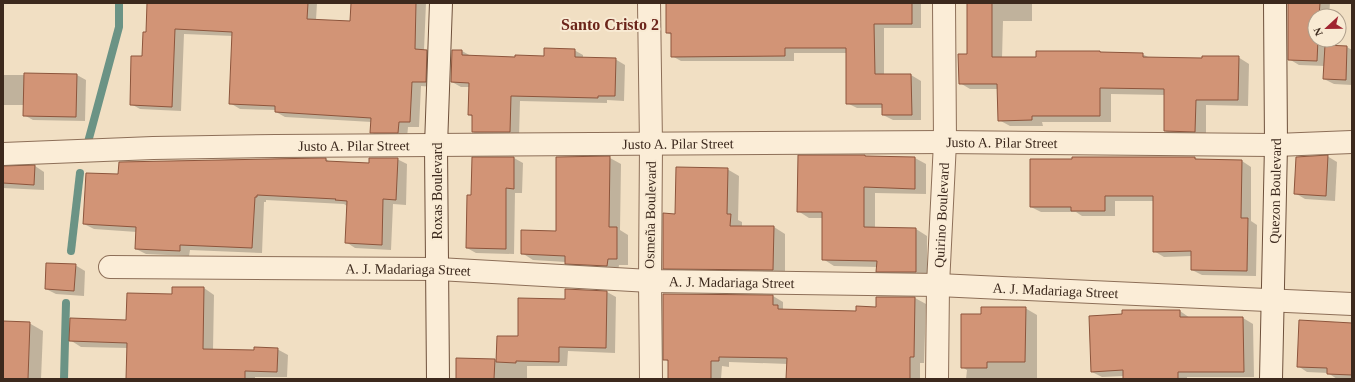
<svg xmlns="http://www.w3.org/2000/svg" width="1355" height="382" viewBox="0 0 1355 382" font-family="Georgia,serif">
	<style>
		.shadow { fill: #0003 }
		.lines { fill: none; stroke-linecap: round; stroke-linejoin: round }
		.stream { stroke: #6b9385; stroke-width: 8 }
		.building { fill: #d29476; stroke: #8d553c }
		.street-casing { stroke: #8d6f58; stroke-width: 24 }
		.secondary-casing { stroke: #6e503b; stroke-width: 24 }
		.street { stroke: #fbedd7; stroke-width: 22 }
		.secondary { stroke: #fbedd7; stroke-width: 22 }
		.labels { text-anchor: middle; stroke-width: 4; stroke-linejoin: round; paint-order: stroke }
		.street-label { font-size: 14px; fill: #3c291d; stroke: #f8ead3 }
		.quarter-label { font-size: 16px; font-weight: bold; fill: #6b241a; stroke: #f8ead3 }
	</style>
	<rect width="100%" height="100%" fill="#f1dfc3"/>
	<g class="shadow">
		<path d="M148,3H317L316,20L351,22L352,3H426L424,50L427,51L436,56L435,87L421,86L419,127H408L407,138H381L371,132L372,122L285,117L276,112V110L240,109L230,103L233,36L184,34L181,111L140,109L131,104L147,33Z"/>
		<path d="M667,3H921V28H884V75H911L921,81V120H893L883,115V108H857L847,103V53H794V61H681L672,56V35L667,33Z"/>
		<path d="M968,3H1032V21H1003L1002,58H1037L1102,53L1142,54L1150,58L1203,59L1238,57L1249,64L1248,106L1206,105V137H1175L1165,131V95L1111,94V122H1042L1043,126H1010L999,120L998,89H970L960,83L968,55Z"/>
		<path d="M1289,3H1330L1329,16H1315V40H1328V46L1347,47L1352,50V85L1334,84L1324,79L1325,66L1299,65L1289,59Z"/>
		<path d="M574,50L583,55V58L615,59L625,65L624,101L607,100V103L520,101L519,137H482L473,132V117L469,115L470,87H461L452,82L453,51H462L471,56L516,58L545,57Z"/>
		<path d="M3,75H77L86,80L85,121L33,120L24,115V105H3Z"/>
		<path d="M1327,156L1337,162L1335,201L1305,199L1295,193Z"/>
		<path d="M514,158L523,163L522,193H515L514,254L476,253L467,248L472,196Z"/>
		<path d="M557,158H610L621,164L620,230L628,235V265H619L618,272L577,270L566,263V262L533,260L522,253L557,232Z"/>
		<path d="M915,158L926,164V194L875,193V228L916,229L927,236V278H889L877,271V267L834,266L823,259V218H809L798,211Z"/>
		<path d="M1195,158L1199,160L1242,161L1251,167V221L1257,225L1256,276L1202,275L1192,270V256L1164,257L1154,251V201H1115V216H1082L1076,212H1041L1031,207Z"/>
		<path d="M326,159L331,163L370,165L397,159L407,164L406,205L393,204L391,250L355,248L346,242L347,206L344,204L266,200V202H264L262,253L190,250L189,256L146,254L136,249L137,232L94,229L84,224L119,175Z"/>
		<path d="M35,166L44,172V190L3,188V167Z"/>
		<path d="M727,169L739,176L738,220L742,222V227H774L785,234V276L675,275L664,268L676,215Z"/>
		<path d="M75,265L85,271L84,296L56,294L46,289Z"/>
		<path d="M204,288L214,295L213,350L254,351L277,349L288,355L287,377H255V379H127L128,348L81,347L70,340L127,321L173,295Z"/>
		<path d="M607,292L616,297L615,353L568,351L567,366H527V379H456L457,359L497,360L519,338L566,300Z"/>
		<path d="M773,296L783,302V309L857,312L877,308V298H915L926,304L924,363H920V379H787L788,364L729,362V367L722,366L721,379H669V362L664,359Z"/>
		<path d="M1025,308L1037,315V379H966L967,370L962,367L982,315Z"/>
		<path d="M1180,311L1190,318H1243L1253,324L1254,377H1187V379H1125L1124,376L1102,377L1092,372Z"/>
		<path d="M3,322L29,323L43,331L41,379H3Z"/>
		<path d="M1352,324V379H1337L1328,373L1307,372L1298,366Z"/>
	</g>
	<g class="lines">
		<g class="stream">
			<path d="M88,142L119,27V3"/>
			<path d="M71,251L80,173"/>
			<path d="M64,379L66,303"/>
		</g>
	</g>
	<g class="building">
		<path d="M147,3H308L307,19L350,21L351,3H416L415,49L427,50L426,82H412L410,122H399L398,133H370L371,118L275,112V106L229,104L232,32L175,29L172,107L130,105L131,56H142L143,32H146Z"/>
		<path d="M666,3H912V24H874L875,74H911L912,115H882V104H846V48H785V56L671,57V33H666Z"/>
		<path d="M967,3H992V57H1036V51H1100V52L1143,53V57L1202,58V56H1239L1238,100H1196L1195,132L1164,131V89L1100,88V116H1032V120L998,121L997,84H959L958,54H967Z"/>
		<path d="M1288,3H1320L1319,16H1315V40H1318L1317,61L1288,60Z"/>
		<path d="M1325,45L1347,46L1346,80L1323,79Z"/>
		<path d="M544,48L575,49V57L616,58L615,96H598V98L511,96L510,132H472V115H468L469,83L451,82L452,50H462V55L515,57V55L544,56Z"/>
		<path d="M24,73L77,74L76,117L23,116Z"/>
		<path d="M798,155H865V156L915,157V189L864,187V227L916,228V272H876L877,261L822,260V212H797Z"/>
		<path d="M1328,155L1326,196L1294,194L1296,157Z"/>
		<path d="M610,156L609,227H617V259H608L607,266L565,264V256L521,254V230L556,231V157Z"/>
		<path d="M472,157H514V189L506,188V249L466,248L467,195H471Z"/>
		<path d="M1072,157H1195V159L1242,160L1241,218H1248L1247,271L1191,270V251L1153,252V196H1105V211H1071V207H1030V159H1072Z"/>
		<path d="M320,158H326V161L369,163V158H398L396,200L383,199L382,245L345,243L347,201L335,200L336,199L257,195V197H255L252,248L180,245V251L135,249L136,227L83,224L86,173L118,174L119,162Z"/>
		<path d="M35,165L34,185L3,183V166Z"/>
		<path d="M676,167L728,168L727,214H731L730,226H774L773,270L663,269V213L675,214Z"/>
		<path d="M46,263L76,264L74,291L45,289Z"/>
		<path d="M172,287H204L203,349L254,350V347L278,348L277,372L245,371V379H126L127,343L69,341L70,318L126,320L127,293L172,294Z"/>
		<path d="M565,289L607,291L606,348L559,347V362L516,361V363L496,362L497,336H518V298L565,299Z"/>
		<path d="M663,294L773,295V305H778V309L856,311V306L876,307V297H915L914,357H910V379H786L787,358L719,357V361H711V379H668V360H663Z"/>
		<path d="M981,307H1026L1025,362H987V368H961V314H981Z"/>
		<path d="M1122,310H1180V317H1243L1244,372H1178V379H1123V370L1091,372L1089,316L1122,314Z"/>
		<path d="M1299,320L1352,323V375L1327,374V368L1297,367Z"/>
		<path d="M3,321L30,322L28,379H3Z"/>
		<path d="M456,358L495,359L494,379H456Z"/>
	</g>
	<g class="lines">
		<defs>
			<g id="street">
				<path d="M649,3L651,145L650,281L651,379"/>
				<path id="s1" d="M3,154L153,148L276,146L945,142L1276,145L1352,142"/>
				<path id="s2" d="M110,267L438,269L650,281L938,285L1352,304"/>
				<path id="s3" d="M937,379L938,285L945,142L944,3"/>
			</g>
			<g id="secondary">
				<path d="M438,379L436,146L441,3"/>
				<path id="s4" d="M1271,379L1276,145L1275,3"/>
			</g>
		</defs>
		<use href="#street" class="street-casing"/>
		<use href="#secondary" class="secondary-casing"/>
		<use href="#street" class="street"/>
		<use href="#secondary" class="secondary"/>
	</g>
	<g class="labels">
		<g class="street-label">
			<text dy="5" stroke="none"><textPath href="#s1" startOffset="999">Justo A. Pilar Street</textPath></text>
			<text dy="5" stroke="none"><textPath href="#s1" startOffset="675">Justo A. Pilar Street</textPath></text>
			<text dy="5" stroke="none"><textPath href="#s1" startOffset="351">Justo A. Pilar Street</textPath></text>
			<text transform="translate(437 191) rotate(-90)" y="5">Roxas Boulevard</text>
			<text dy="5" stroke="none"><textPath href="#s4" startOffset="188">Quezon Boulevard</textPath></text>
			<text transform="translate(650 215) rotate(-89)" y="5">Osmeña Boulevard</text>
			<text dy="5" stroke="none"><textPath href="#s3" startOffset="164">Quirino Boulevard</textPath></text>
			<text dy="5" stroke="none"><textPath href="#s2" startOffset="298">A. J. Madariaga Street</textPath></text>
			<text dy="5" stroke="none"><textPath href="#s2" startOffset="622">A. J. Madariaga Street</textPath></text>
			<text dy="5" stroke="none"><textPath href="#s2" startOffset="946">A. J. Madariaga Street</textPath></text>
		</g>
		<g class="quarter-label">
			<text x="610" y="30">Santo Cristo 2</text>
		</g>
	</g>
	<rect width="1355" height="382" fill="none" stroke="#3c291d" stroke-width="8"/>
	<g transform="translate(1327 28) rotate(248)"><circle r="19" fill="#f8ead3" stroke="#ad9d8a"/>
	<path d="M0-3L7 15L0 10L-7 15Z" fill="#a02430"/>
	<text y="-6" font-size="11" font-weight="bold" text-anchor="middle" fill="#3c291d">N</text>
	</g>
</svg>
